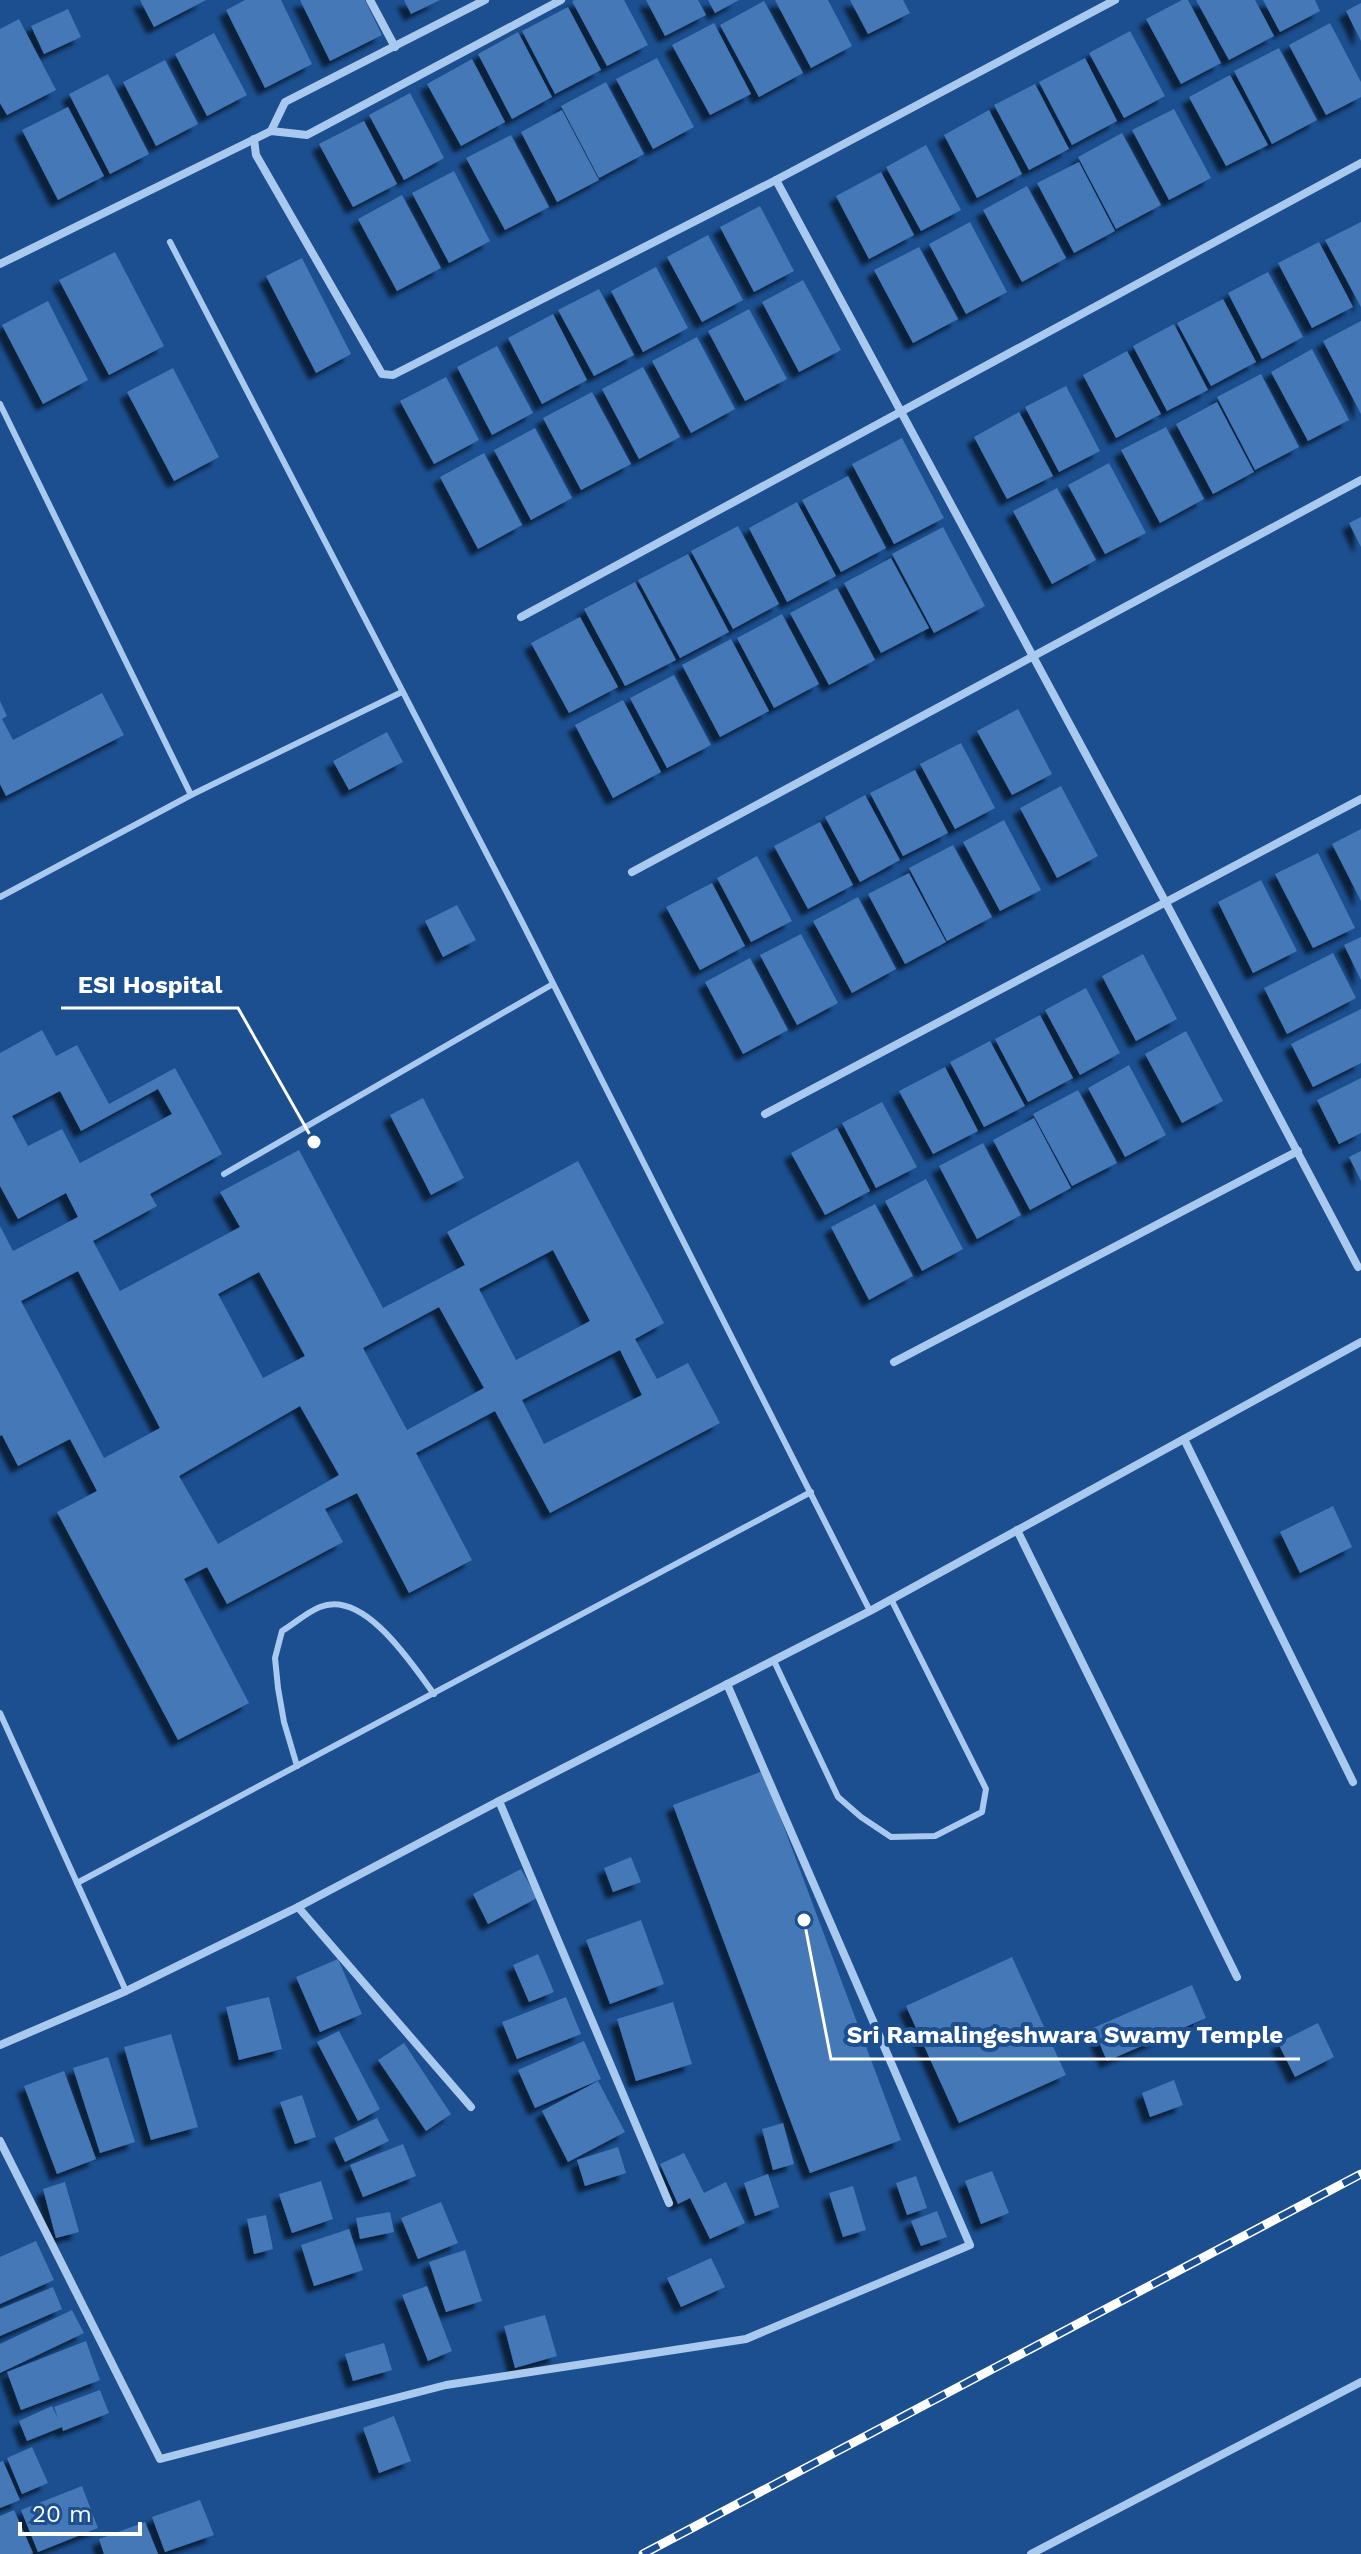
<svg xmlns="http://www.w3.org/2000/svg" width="1361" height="2554" viewBox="0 0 1361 2554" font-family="'Work Sans',sans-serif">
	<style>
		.building { fill: #4478b7; fill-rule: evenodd; filter: url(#shadow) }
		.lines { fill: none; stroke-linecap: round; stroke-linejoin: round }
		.service { stroke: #a9c9ee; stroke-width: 6 }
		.minor { stroke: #a9c9ee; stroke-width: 8 }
		.rail-casing { stroke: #fff; stroke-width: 9 }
		.rail { stroke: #1b4f8f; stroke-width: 6; stroke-dasharray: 18; stroke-linecap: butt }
		.leader { fill: none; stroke: #fff; stroke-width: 3 }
		.callout-dot { fill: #fff; stroke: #1b4f8f; stroke-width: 3 }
		.callout-label { font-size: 24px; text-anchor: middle; font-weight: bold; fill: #fff; stroke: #1b4f8f; stroke-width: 8; stroke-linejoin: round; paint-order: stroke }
	</style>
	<defs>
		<filter id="shadow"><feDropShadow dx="-7" dy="7" stdDeviation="2" flood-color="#0009"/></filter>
	</defs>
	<rect width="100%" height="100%" fill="#1b4f8f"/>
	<g class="building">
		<path d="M140,0H206L154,27Z"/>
		<path d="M245,0H281L312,64L265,88L226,10Z"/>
		<path d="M300,0H365L382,35L330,61Z"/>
		<path d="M404,0H440L411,14Z"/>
		<path d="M575,0H624L648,45L607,66L572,1Z"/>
		<path d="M646,0H698L706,15L665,36Z"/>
		<path d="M708,0H739L715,13Z"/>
		<path d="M775,0H828L852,46L811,68Z"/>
		<path d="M850,0H903L910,13L868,34Z"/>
		<path d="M1182,0H1188L1221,63L1181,84L1146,19Z"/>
		<path d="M1196,0H1255L1274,36L1229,60Z"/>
		<path d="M1263,0H1315L1320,11L1280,32Z"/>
		<path d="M764,1L803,73L759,97L720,25Z"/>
		<path d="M1361,3V41L1346,11Z"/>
		<path d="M568,7L601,70L555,94L522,31Z"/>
		<path d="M68,9L81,37L44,54L31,26Z"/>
		<path d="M19,19L56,90L7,115L0,103V29Z"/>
		<path d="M714,23L751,94L710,115L672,45Z"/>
		<path d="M1330,23L1361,82V97L1326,115L1289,45Z"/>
		<path d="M1130,31L1165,96L1124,118L1089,53Z"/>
		<path d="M518,32L552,97L512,119L478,54Z"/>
		<path d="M214,33L247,95L207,116L175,54Z"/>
		<path d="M1279,48L1317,120L1272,144L1234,71Z"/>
		<path d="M657,58L694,127L653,149L616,79Z"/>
		<path d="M1085,58L1117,121L1072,145L1039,82Z"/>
		<path d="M472,59L505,122L461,146L427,84Z"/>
		<path d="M165,60L198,124L156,146L123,82Z"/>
		<path d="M108,74L149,154L110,174L69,94Z"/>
		<path d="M1230,75L1268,145L1226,166L1189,97Z"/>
		<path d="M606,82L644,154L599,178L561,106Z"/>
		<path d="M1035,84L1069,149L1029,170L994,105Z"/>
		<path d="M410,93L444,158L404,180L369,115Z"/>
		<path d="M68,107L104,176L58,200L22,130Z"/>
		<path d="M1174,109L1211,178L1169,200L1132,130Z"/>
		<path d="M562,110L599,180L557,202L521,132Z"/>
		<path d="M989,110L1022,174L977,198L944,135Z"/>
		<path d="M364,121L397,184L353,207L319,144Z"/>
		<path d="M1122,133L1161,205L1116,229L1078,157Z"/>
		<path d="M511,135L549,207L505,230L466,158Z"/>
		<path d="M926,145L961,210L921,231L886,167Z"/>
		<path d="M1079,162L1115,231L1074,253L1037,183Z"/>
		<path d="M454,171L490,241L449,263L412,193Z"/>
		<path d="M881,172L914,235L869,259L836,196Z"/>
		<path d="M1027,186L1066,258L1022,282L983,210Z"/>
		<path d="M402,195L441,268L397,291L358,219Z"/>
		<path d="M760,206L794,271L754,292L720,227Z"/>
		<path d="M970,222L1007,292L966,314L929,244Z"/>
		<path d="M1361,222V307L1325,240Z"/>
		<path d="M708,235L743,300L702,322L667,257Z"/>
		<path d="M1319,242L1353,307L1312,328L1278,263Z"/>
		<path d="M919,247L958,319L913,343L874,270Z"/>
		<path d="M115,252L164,346L109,375L59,280Z"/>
		<path d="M302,258L351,354L316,373L266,276Z"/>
		<path d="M656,267L688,328L643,352L611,291Z"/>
		<path d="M1268,272L1303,337L1262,359L1228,293Z"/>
		<path d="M803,280L841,350L799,372L762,302Z"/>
		<path d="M599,289L634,355L594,376L558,310Z"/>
		<path d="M1223,299L1256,362L1211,386L1177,323Z"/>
		<path d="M48,301L88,380L43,404L2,325Z"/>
		<path d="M749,309L787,379L745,401L708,331Z"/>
		<path d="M553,314L587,380L542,404L508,338Z"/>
		<path d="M1361,321V414L1323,341Z"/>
		<path d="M1174,324L1208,390L1167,411L1133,346Z"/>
		<path d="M697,337L735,409L691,433L652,361Z"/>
		<path d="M497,346L533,413L492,435L457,367Z"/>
		<path d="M1312,349L1349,420L1308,441L1271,372Z"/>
		<path d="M1127,351L1161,414L1116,438L1083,375Z"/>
		<path d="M643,367L680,437L639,459L602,389Z"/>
		<path d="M173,368L219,457L174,481L127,392Z"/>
		<path d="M1261,374L1299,447L1255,470L1217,397Z"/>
		<path d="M446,377L479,440L434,464L400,401Z"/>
		<path d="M1066,386L1100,451L1059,472L1025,407Z"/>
		<path d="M592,392L631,464L581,490L543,418Z"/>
		<path d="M1217,402L1254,472L1213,494L1176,424Z"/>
		<path d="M1019,412L1053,476L1007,499L974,437Z"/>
		<path d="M1166,427L1204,499L1160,523L1121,450Z"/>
		<path d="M535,428L572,498L531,520L494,450Z"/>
		<path d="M902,438L944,518L894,544L852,464Z"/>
		<path d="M484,453L522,525L478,549L440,477Z"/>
		<path d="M1109,463L1146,533L1105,554L1068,485Z"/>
		<path d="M848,476L886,548L841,572L802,500Z"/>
		<path d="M1057,488L1096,560L1052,584L1013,511Z"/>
		<path d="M797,502L836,576L787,602L749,528Z"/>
		<path d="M1361,517V547L1349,523Z"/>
		<path d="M738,526L779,604L733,629L691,551Z"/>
		<path d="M943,527L985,606L934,633L892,554Z"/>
		<path d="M688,554L729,632L680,658L638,580Z"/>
		<path d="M891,558L929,628L881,653L844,583Z"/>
		<path d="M635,582L676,660L625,686L584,609Z"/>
		<path d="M837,588L875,660L829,685L790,613Z"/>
		<path d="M782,614L819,684L774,708L737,638Z"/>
		<path d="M580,617L618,687L569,713L531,643Z"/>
		<path d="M731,639L769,711L720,737L682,665Z"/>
		<path d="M674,675L711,745L667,768L630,698Z"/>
		<path d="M102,693L124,735L6,796L0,784V701L7,716L2,719L13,740Z"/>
		<path d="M623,700L661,772L613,798L575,725Z"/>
		<path d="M1018,709L1052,774L1012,795L977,731Z"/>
		<path d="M387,732L403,762L349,790L333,761Z"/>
		<path d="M961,743L995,808L955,829L920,764Z"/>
		<path d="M915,770L948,833L903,856L870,793Z"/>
		<path d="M1061,786L1098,856L1057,878L1020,808Z"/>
		<path d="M865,795L900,860L860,882L825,817Z"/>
		<path d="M1004,820L1041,890L1000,911L963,842Z"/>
		<path d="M820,822L853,885L808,909L774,846Z"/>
		<path d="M1361,829V901L1332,844Z"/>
		<path d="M953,845L992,917L947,941L909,868Z"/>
		<path d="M1318,853L1355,928L1313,948L1275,874Z"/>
		<path d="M757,856L792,921L751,942L717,878Z"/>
		<path d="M909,873L946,942L905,964L868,894Z"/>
		<path d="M1261,880L1297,951L1253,973L1218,902Z"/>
		<path d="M712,883L745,946L700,970L666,907Z"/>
		<path d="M858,897L896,969L852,993L813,921Z"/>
		<path d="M457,905L476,940L443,957L425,921Z"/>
		<path d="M801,934L838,1003L797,1025L760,955Z"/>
		<path d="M1361,937V980L1344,945Z"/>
		<path d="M1333,953L1356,998L1287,1034L1264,988Z"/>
		<path d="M1143,954L1177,1019L1136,1041L1102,976Z"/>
		<path d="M750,958L788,1030L743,1054L705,982Z"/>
		<path d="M1086,988L1120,1053L1080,1075L1045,1010Z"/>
		<path d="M1361,1009V1063L1313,1087L1291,1044Z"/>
		<path d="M1040,1015L1073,1078L1028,1102L995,1039Z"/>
		<path d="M42,1030L56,1056L77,1045L109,1104L175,1068L222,1154L150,1194L157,1206L93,1241L120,1291L240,1227L220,1192L299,1150L383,1308L465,1265L447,1232L578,1161L664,1323L635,1339L657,1379L688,1363L720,1423L550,1513L495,1411L416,1453L472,1560L409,1593L357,1493L325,1509L343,1542L227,1604L207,1567L184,1579L249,1703L178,1740L57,1512L97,1491L70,1439L18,1466L2,1435L0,1436V1226L13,1251L78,1217L66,1193L18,1219L0,1186V1053ZM158,1089L172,1114L80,1163L62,1129L28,1146L12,1116L60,1091L81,1131ZM553,1250L590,1321L516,1360L479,1289ZM78,1271L160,1428L104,1458L21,1301ZM259,1272L305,1356L263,1378L218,1294ZM439,1307L484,1388L407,1430L363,1348ZM620,1350L642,1395L544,1444L522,1400ZM300,1406L339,1475L218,1544L179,1476Z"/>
		<path d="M1186,1031L1223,1101L1182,1123L1145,1054Z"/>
		<path d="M990,1041L1025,1106L984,1127L950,1062Z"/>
		<path d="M1129,1065L1166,1135L1125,1157L1088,1088Z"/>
		<path d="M945,1067L978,1131L933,1154L899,1091Z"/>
		<path d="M1361,1078V1133L1339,1144L1317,1100Z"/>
		<path d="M1078,1090L1117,1163L1072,1186L1033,1114Z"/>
		<path d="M423,1098L464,1178L431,1195L390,1115Z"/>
		<path d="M882,1102L917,1167L876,1188L842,1123Z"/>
		<path d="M1034,1118L1071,1188L1030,1210L993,1140Z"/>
		<path d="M837,1128L870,1191L825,1215L791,1153Z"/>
		<path d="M983,1143L1021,1215L977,1239L939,1166Z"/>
		<path d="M1361,1151V1181L1349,1157Z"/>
		<path d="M926,1179L963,1249L922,1271L885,1201Z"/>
		<path d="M875,1204L913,1276L869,1300L831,1227Z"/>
		<path d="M1333,1506L1352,1547L1300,1573L1280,1532Z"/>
		<path d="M763,1771L901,2140L810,2173L673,1805Z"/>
		<path d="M631,1857L641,1882L613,1892L604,1868Z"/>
		<path d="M521,1869L537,1898L488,1924L473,1894Z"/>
		<path d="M641,1920L664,1984L610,2004L586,1940Z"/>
		<path d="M538,1954L554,1992L529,2002L513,1965Z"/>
		<path d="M1012,1957L1066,2075L959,2123L906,2006Z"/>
		<path d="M338,1959L362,2014L320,2032L296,1977Z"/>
		<path d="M1192,1985L1206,2018L1107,2061L1093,2028Z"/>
		<path d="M269,1997L282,2049L239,2060L226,2007Z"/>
		<path d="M566,1997L581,2034L517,2059L502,2022Z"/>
		<path d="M673,2002L692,2064L636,2081L617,2019Z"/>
		<path d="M1318,2023L1334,2057L1295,2077L1278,2043Z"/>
		<path d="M339,2031L380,2109L358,2121L317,2042Z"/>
		<path d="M171,2034L198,2127L151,2140L124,2047Z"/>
		<path d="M584,2041L601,2079L535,2108L518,2070Z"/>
		<path d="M404,2043L451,2114L426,2131L378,2060Z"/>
		<path d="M108,2057L135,2142L100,2153L73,2068Z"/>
		<path d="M64,2071L96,2159L57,2174L24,2086Z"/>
		<path d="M1174,2080L1183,2105L1150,2117L1142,2093Z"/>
		<path d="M598,2081L625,2132L568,2162L542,2111Z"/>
		<path d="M302,2095L316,2137L295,2144L280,2102Z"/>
		<path d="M377,2118L389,2141L345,2162L334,2138Z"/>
		<path d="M783,2123L794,2164L773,2170L762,2129Z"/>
		<path d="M403,2144L416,2176L363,2197L350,2165Z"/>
		<path d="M618,2147L626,2173L585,2186L577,2160Z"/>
		<path d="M684,2153L704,2193L726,2182L745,2223L710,2239L690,2198L678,2204L660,2164Z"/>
		<path d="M992,2171L1009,2213L981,2224L965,2181Z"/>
		<path d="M768,2174L779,2207L755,2216L744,2183Z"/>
		<path d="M916,2176L927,2208L907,2215L896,2183Z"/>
		<path d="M321,2181L333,2219L292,2233L279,2194Z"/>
		<path d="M65,2182L79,2232L56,2238L43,2189Z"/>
		<path d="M853,2186L866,2230L843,2237L829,2193Z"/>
		<path d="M441,2202L458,2243L418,2259L401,2218Z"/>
		<path d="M937,2211L947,2237L921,2246L911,2221Z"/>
		<path d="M390,2212L394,2232L360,2239L356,2218Z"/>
		<path d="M266,2215L273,2249L254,2254L247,2219Z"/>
		<path d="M349,2229L363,2270L314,2286L301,2245Z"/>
		<path d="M36,2241L54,2280L0,2304V2257Z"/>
		<path d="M465,2250L482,2301L446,2312L429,2262Z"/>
		<path d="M711,2258L725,2287L681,2307L667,2278Z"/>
		<path d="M427,2286L452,2351L428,2361L402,2295Z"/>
		<path d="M53,2287L62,2309L0,2336V2309Z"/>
		<path d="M72,2310L84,2333L0,2373V2344Z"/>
		<path d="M545,2315L557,2356L515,2368L504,2326Z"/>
		<path d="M86,2341L100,2380L21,2410L7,2372Z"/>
		<path d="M384,2343L392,2370L353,2381L345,2354Z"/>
		<path d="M100,2390L109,2413L63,2431L62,2427L27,2441L19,2421L52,2406L58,2418L54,2407Z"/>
		<path d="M394,2416L411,2461L379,2473L363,2428Z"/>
		<path d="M32,2447L48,2483L22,2494L7,2458Z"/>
		<path d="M3,2461L20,2500L0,2508V2462Z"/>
		<path d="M82,2486L98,2528L38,2552L21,2510Z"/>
		<path d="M200,2500L214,2535L165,2552L152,2517Z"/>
		<path d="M14,2510L33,2553L31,2554H0V2516Z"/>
		<path d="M145,2522L158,2554H104L99,2539Z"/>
	</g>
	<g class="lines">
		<g class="service">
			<path d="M170,242L521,920L870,1611"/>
			<path d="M0,404L191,795"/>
			<path d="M0,897L191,795L402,692"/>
			<path d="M224,1174L553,984"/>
			<path d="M774,1661L838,1797L861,1817L891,1837L935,1836L982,1812L986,1789L891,1599"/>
			<path d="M0,1713L126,1991"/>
			<path d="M297,1766L284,1722L278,1688L275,1658L282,1631C294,1624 307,1612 320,1607C364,1589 412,1664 434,1694"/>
			<path d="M77,1883L811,1492"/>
		</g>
		<g class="minor">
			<path d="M370,0L395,47"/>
			<path d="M271,131L285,102L485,0"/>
			<path d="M254,139L256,155L382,374L393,375L776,180L1115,0"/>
			<path d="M776,180L1166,903L1358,1267"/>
			<path d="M0,264L271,131L307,135L561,0"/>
			<path d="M521,617L1361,163"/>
			<path d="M632,872L1361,480"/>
			<path d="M765,1114L1361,799"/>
			<path d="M894,1362L1298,1151"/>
			<path d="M1184,1439L1353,1782"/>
			<path d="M1017,1530L1237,1977"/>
			<path d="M499,1801L669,2203"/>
			<path d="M298,1907L471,2107"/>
			<path d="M0,2045L126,1991L298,1907L499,1801L870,1611L1361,1342"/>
			<path d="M0,2141L160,2459L446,2385L746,2339L970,2245L727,1684"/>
			<path d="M1031,2554L1361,2382"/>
		</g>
		<defs>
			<path id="rail" d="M643,2554L1361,2174"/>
		</defs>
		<use href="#rail" class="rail-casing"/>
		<use href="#rail" class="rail"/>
	</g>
	<path class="leader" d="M314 1142L238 1008H61M804 1920L831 2059H1300"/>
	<g class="callout-dot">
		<circle cx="314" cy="1142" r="8"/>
		<circle cx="804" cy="1920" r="8"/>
	</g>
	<g class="callout-label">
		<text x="150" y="993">ESI Hospital</text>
		<text x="1065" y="2043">Sri Ramalingeshwara Swamy Temple</text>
	</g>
	<path d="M20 2522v12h120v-12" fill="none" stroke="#ffffff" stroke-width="4"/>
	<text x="32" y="2522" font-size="24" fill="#ffffff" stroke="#1b4f8f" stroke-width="6" paint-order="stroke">20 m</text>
</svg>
